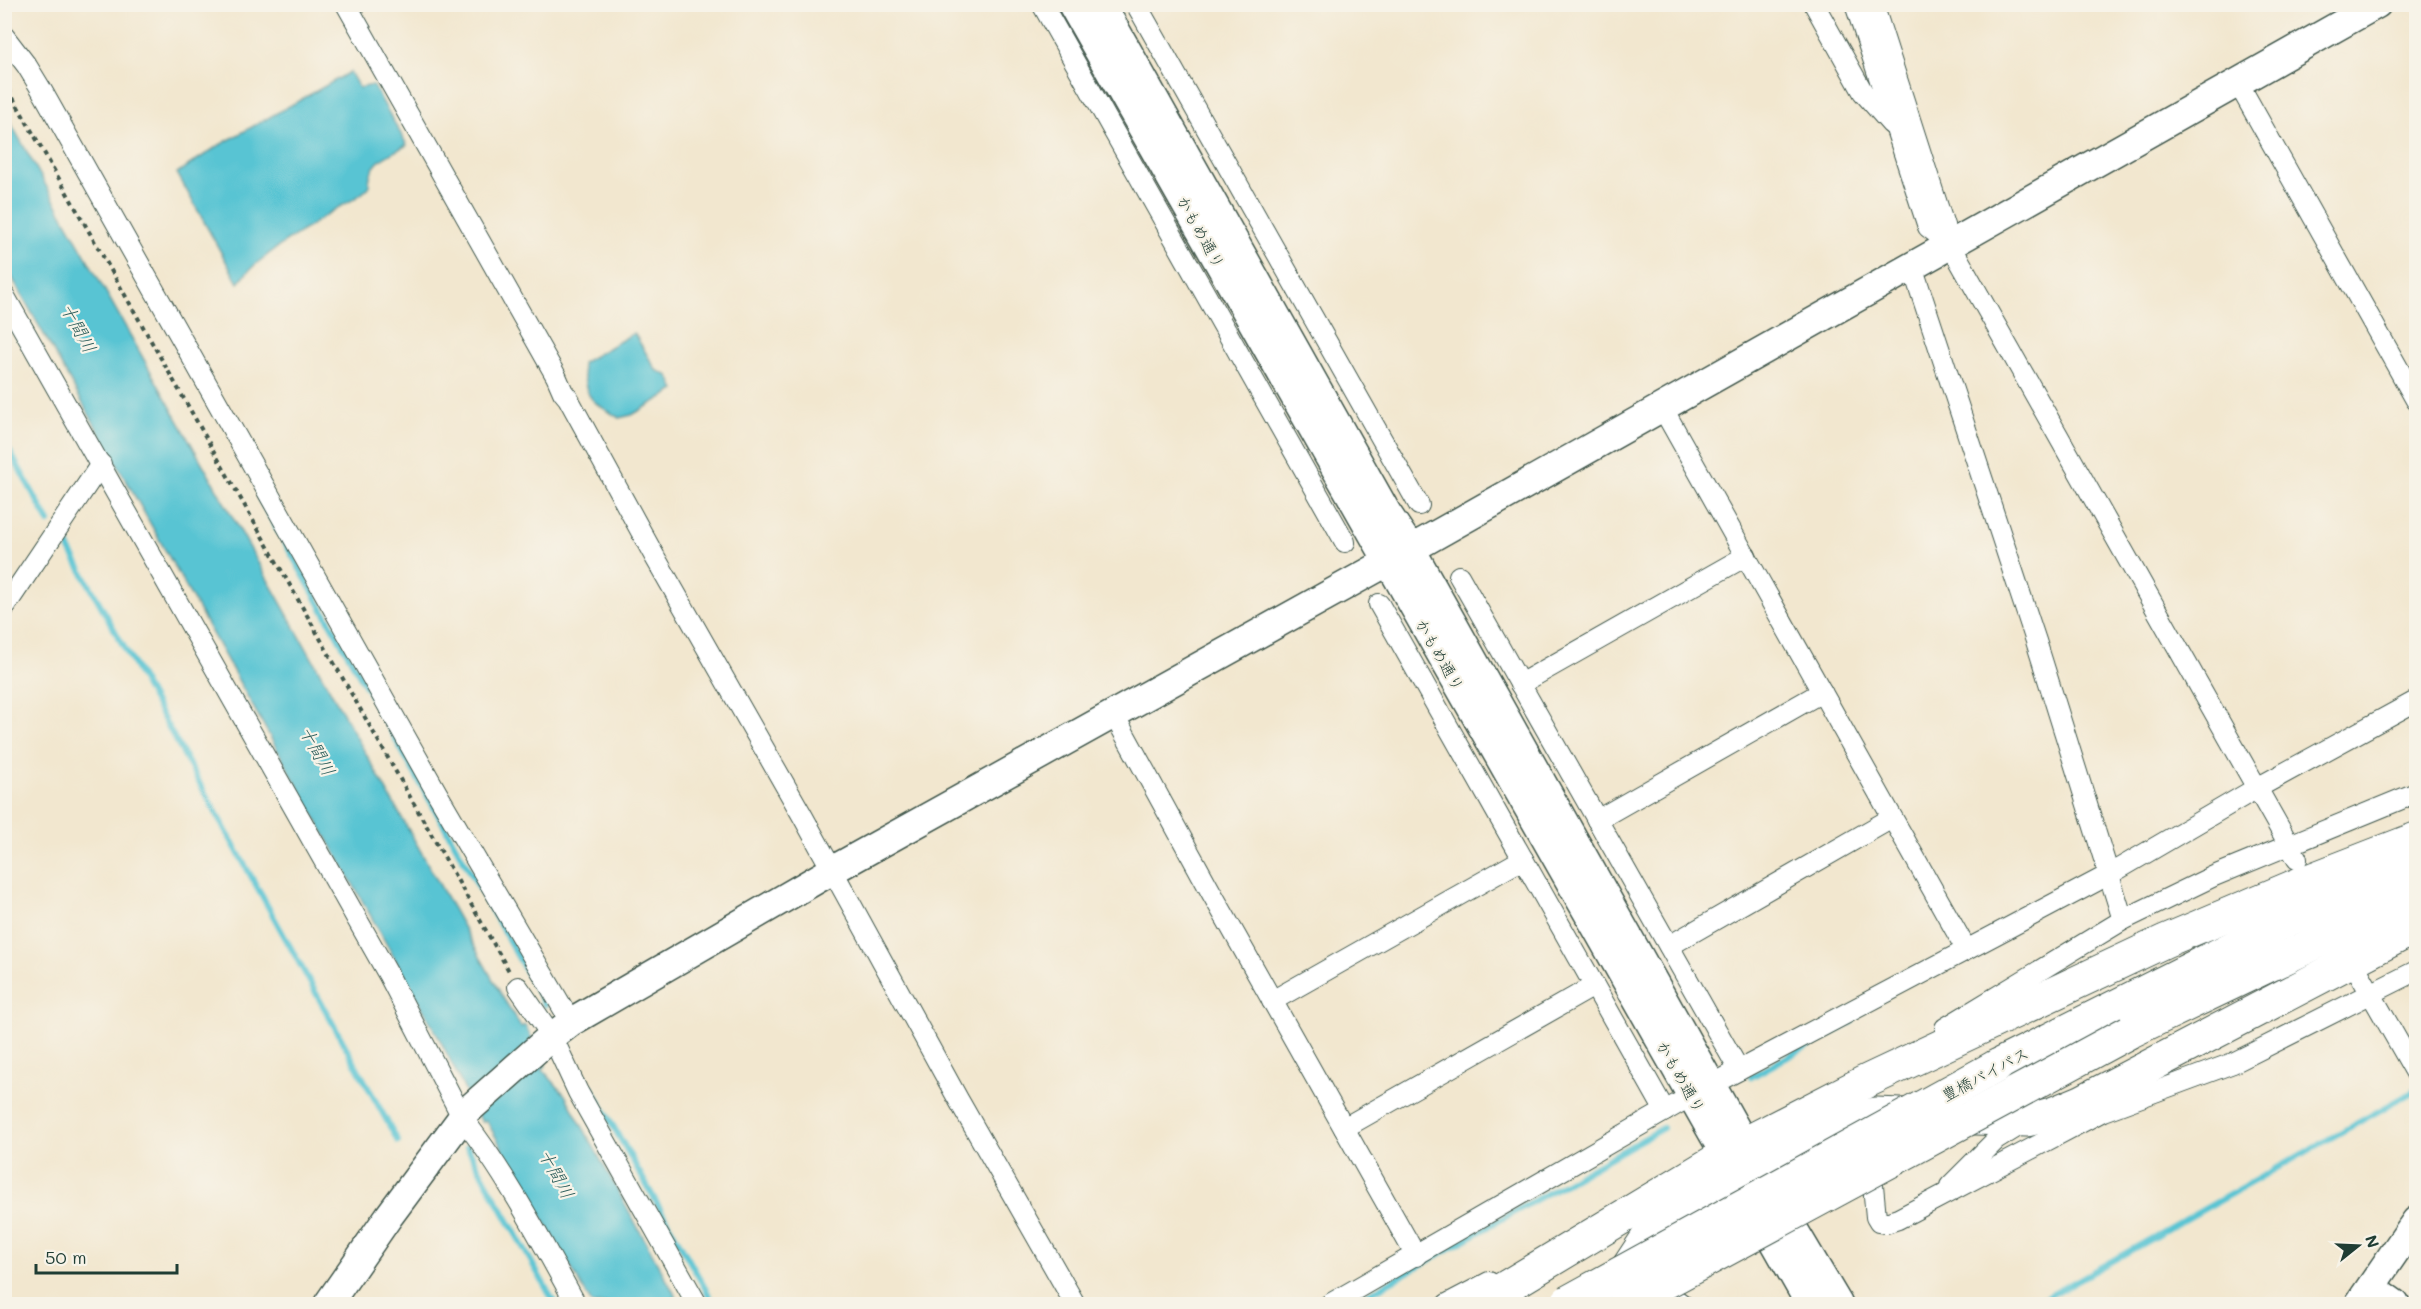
<svg xmlns="http://www.w3.org/2000/svg" width="2421" height="1309" viewBox="0 0 2421 1309" font-family="Mali,'Klee One',sans-serif">
	<style>
		.water { fill: #59c4d3; stroke: #3c8084; stroke-width: 1.5 }
		.lines { fill: none; stroke-linecap: round; stroke-linejoin: round }
		.stream { stroke: #59c4d3; stroke-width: 6 }
		.street-casing { stroke: #3f564b; stroke-width: 22 }
		.secondary-casing { stroke: #3f564b; stroke-width: 31 }
		.highway-casing { stroke: #3f564b; stroke-width: 35 }
		.path { stroke: #3f564b; stroke-width: 4; stroke-dasharray: 4.5 4.5; stroke-linecap: butt }
		.street { stroke: #fff; stroke-width: 20 }
		.secondary { stroke: #fff; stroke-width: 28 }
		.highway { stroke: #fff; stroke-width: 33 }
		.highway-bridge-casing { stroke: #3f564b; stroke-width: 35; stroke-linecap: butt }
		.highway-bridge { stroke: #fff; stroke-width: 33 }
		.labels { text-anchor: middle; stroke-width: 4.5; stroke-linejoin: round; paint-order: stroke }
		.street-label { font-size: 16px; fill: #1f3d34; stroke: #f7f3e8 }
		.water-label { font-size: 18px; font-style: italic; fill: #2e5f5c; stroke: #f7f3e8 }
	</style>
	<rect width="100%" height="100%" fill="#f7f3e8"/>
	<filter id="ink" filterUnits="userSpaceOnUse"><feTurbulence type="fractalNoise" baseFrequency=".0167" numOctaves="2"/><feDisplacementMap in="SourceGraphic" scale="12" xChannelSelector="R" yChannelSelector="G"/><feConvolveMatrix kernelMatrix="1 2 1 2 8 2 1 2 1" color-interpolation-filters="sRGB"/></filter>
	<filter id="wash" filterUnits="userSpaceOnUse"><feTurbulence type="fractalNoise" baseFrequency=".008" numOctaves="4" result="noise"/><feDisplacementMap in="SourceGraphic" scale="24" xChannelSelector="R" yChannelSelector="G"/><feGaussianBlur stdDeviation="1.35" result="paint"/><feColorMatrix in="noise" values="0 0 0 0 0 0 0 0 0 0 0 0 0 0 0 0 0 1.4 0 .05"/><feComposite in="paint" operator="in"/></filter>
	<g filter="url(#wash)">
		<rect width="100%" height="100%" fill="#f2e7cf"/>
		<g class="water">
			<path d="M350,72L359,88L373,85L407,145C387,156 368,161 369,187C355,202 341,204 326,215C305,230 281,243 261,260C252,266 245,275 238,283L177,173L218,146Z"/>
			<path d="M4,111L505,1001L521,1027L525,1025L546,1066L542,1069L565,1095L680,1304H592L486,1120L482,1122C463,1090 450,1057 432,1025L5,265Z"/>
			<path d="M634,333L656,370L669,376L675,390L632,415L619,418C589,399 586,401 582,363Z"/>
		</g>
		<g class="lines">
			<g class="stream">
				<path d="M4,441L49,522"/>
				<path d="M260,498L545,1005"/>
				<path d="M64,539L398,1141"/>
				<path d="M1751,1077L1853,1021"/>
				<path d="M591,1087L714,1304"/>
				<path d="M467,1147L555,1304"/>
				<path d="M1351,1304L1663,1128"/>
				<path d="M2035,1304L2416,1090"/>
			</g>
		</g>
	</g>
	<g filter="url(#ink)">
		<g class="lines">
			<defs>
				<g id="street">
					<path d="M346,4L556,376L563,392L568,398L656,559L802,815L958,1099L1075,1304"/>
					<path d="M1042,4L1345,542"/>
					<path d="M1136,4L1419,505"/>
					<path d="M1814,4L1863,92L1891,124"/>
					<path d="M1855,4L1928,227L1950,244"/>
					<path d="M1873,4L1950,244L2297,859"/>
					<path d="M4,36L27,66L41,89L437,793L571,1022"/>
					<path d="M2238,83L2416,400"/>
					<path d="M1912,266L2036,641L2123,920"/>
					<path d="M4,295L388,974L463,1119C506,1173 543,1244 576,1304"/>
					<path d="M1662,407L1966,949"/>
					<path d="M1459,576L1739,1070"/>
					<path d="M1379,604L1665,1111"/>
					<path d="M4,608L101,464"/>
					<path d="M1520,684L1746,556"/>
					<path d="M1113,713L1211,892L1416,1256"/>
					<path d="M1597,820L1822,692"/>
					<path d="M1669,946L1892,818"/>
					<path d="M2359,973L2416,1073"/>
					<path d="M518,987L552,1036L578,1092L697,1304"/>
					<path d="M1272,1001L1523,859"/>
					<path d="M1945,1028L2123,920L2214,876L2416,793"/>
					<path d="M1711,1085L2110,874L2257,788L2416,701"/>
					<path d="M1344,1128L1594,986"/>
					<path d="M1871,1164L1876,1217L1879,1222L1886,1223L1898,1219L2103,1111L2233,1063L2416,971"/>
					<path d="M1950,1186L1996,1140L2025,1122"/>
					<path d="M1650,1281L1682,1304"/>
					<path d="M1330,1304L1691,1096"/>
					<path d="M1447,1304L1489,1282"/>
				</g>
				<g id="secondary">
					<path d="M1072,4L1736,1174"/>
					<path d="M1101,4L1387,513L1411,549L1755,1163"/>
					<path d="M1775,1198L1838,1304"/>
					<path d="M1756,1209L1810,1304"/>
					<path d="M2371,1287L2395,1304"/>
					<path d="M328,1304L389,1216L467,1111L545,1042L571,1022L831,871L1411,549L2377,4"/>
					<path d="M2359,1304L2416,1221"/>
				</g>
				<g id="highway">
					<path d="M2129,1032L2416,895"/>
					<path d="M1997,1066L2286,921L2416,863"/>
					<path d="M1478,1304L1744,1144L1865,1082L2165,941L2295,886L2416,839"/>
					<path d="M1604,1304L1648,1237L1662,1223C1687,1208 1713,1193 1738,1178C1781,1152 1825,1120 1876,1114L2027,1120L2052,1114L2081,1102L2416,927"/>
				</g>
			</defs>
			<use href="#street" class="street-casing"/>
			<use href="#secondary" class="secondary-casing"/>
			<use href="#highway" class="highway-casing"/>
			<path class="path" d="M4,82L509,971"/>
			<use href="#street" class="street"/>
			<use href="#secondary" class="secondary"/>
			<use href="#highway" class="highway"/>
			<defs>
				<g id="highway-bridge">
					<path d="M1568,1302L1997,1066"/>
					<path d="M1625,1304L2129,1032"/>
				</g>
			</defs>
			<use href="#highway-bridge" class="highway-bridge-casing"/>
			<use href="#highway-bridge" class="highway-bridge"/>
		</g>
	</g>
	<g class="labels">
		<g class="street-label">
			<text transform="translate(1201 232) rotate(61)" y="6">かもめ通り</text>
			<text transform="translate(1440 655) rotate(60)" y="6">かもめ通り</text>
			<text transform="translate(1985 1074) rotate(-28)" y="6">豊橋バイパス</text>
			<text transform="translate(1681 1077) rotate(60)" y="6">かもめ通り</text>
		</g>
		<g class="water-label">
			<text transform="translate(78 328) rotate(61)" y="6">十間川</text>
			<text transform="translate(317 751) rotate(61)" y="6">十間川</text>
			<text transform="translate(556 1174) rotate(61)" y="6">十間川</text>
		</g>
	</g>
	<rect width="2421" height="1309" fill="none" stroke="#f7f3e8" stroke-width="24"/>
	<g transform="translate(2358 1246) rotate(72)" stroke="#f7f3e8" stroke-width="4.5" paint-order="stroke">
	<path d="M0-4.5L10 22L0 15L-10 22Z" fill="#1f3d34"/>
	<text y="-9" font-size="16" font-weight="bold" text-anchor="middle" fill="#1f3d34">N</text>
	</g>
	<path d="M36 1264v9h141v-9" fill="none" stroke="#1f3d34" stroke-width="3"/>
	<text x="45" y="1264" font-size="18" fill="#1f3d34" stroke="#f7f3e8" stroke-width="4.5" paint-order="stroke">50 m</text>
</svg>
